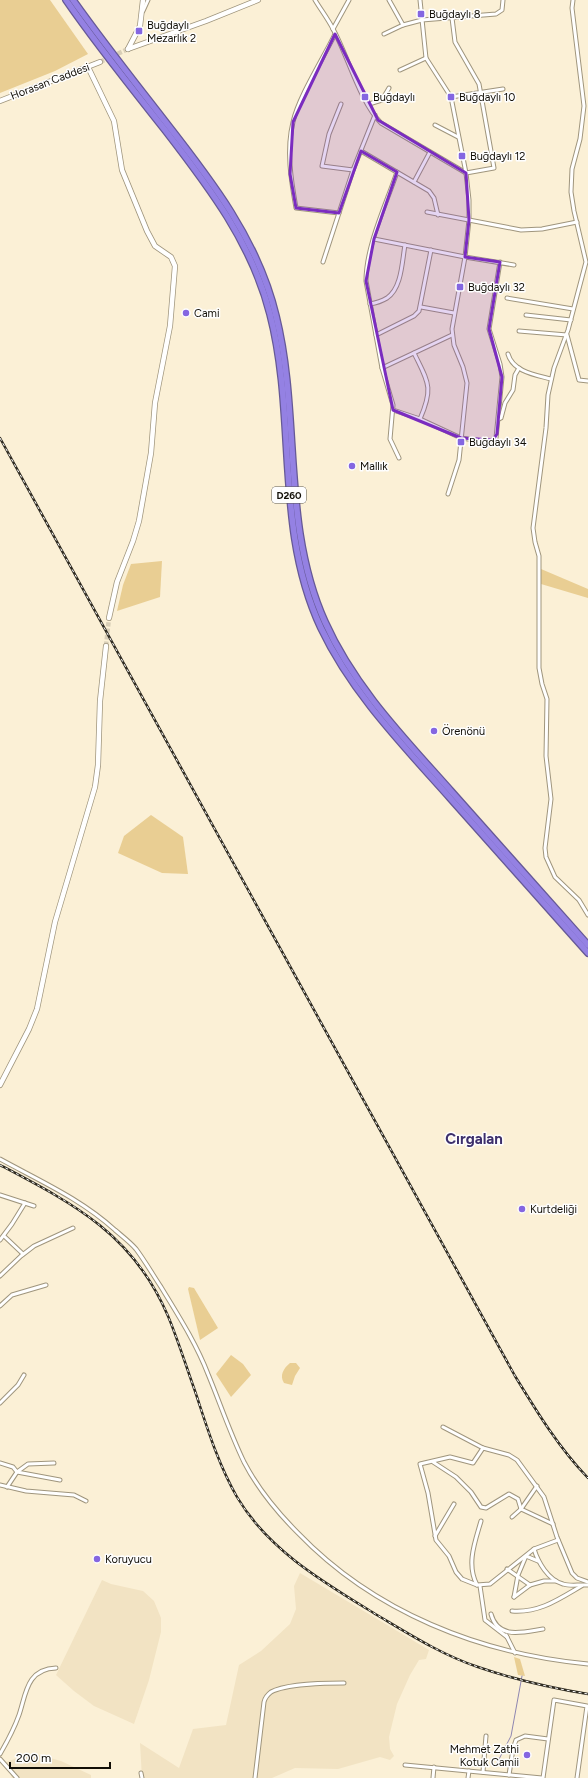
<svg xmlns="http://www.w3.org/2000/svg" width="588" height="1778" viewBox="0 0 588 1778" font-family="Figtree,sans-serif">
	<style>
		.built { fill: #f2e3c3 }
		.green { fill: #e9ce93 }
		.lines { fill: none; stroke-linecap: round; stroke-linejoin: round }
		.stream { stroke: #8e86b1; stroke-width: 1 }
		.secondary-tunnel { stroke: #d8ceb7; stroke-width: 4.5; stroke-dasharray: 4.5 2; stroke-linecap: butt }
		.street-casing { stroke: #9f957d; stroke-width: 5 }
		.secondary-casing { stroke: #9f957d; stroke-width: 6 }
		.highway-casing { stroke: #665996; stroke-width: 8 }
		.street { stroke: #fff; stroke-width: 3 }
		.secondary { stroke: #fff; stroke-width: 4.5 }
		.highway { stroke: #9481e3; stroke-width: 5.5 }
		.rail-casing { stroke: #2e2a20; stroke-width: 2.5 }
		.rail { stroke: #fefefe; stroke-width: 1; stroke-dasharray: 3; stroke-linecap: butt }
		.marked { fill: #7b2cbf; fill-opacity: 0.2; stroke: #7b2cbf; stroke-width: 3; stroke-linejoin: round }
		.poi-dot { fill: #8466e1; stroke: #fefefe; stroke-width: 1.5 }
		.labels { text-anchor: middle; stroke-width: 3; stroke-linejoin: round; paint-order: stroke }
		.shield { fill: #fefefe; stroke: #585650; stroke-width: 1 }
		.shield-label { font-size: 10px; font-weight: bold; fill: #110e06 }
		.poi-label { font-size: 11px; fill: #110e06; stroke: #fefefe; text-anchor: start }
		.street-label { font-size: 11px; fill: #110e06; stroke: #fefefe }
		.district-label { font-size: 15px; font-weight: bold; fill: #3d2f6b; stroke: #fefefe }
	</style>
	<rect width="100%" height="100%" fill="#fbf0d6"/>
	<g class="built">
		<path d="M300,1573L429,1650L426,1659L419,1660L410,1675L397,1704L389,1737L390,1749L394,1756L390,1760L380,1757L338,1769L295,1768L272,1778H142L140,1743L179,1768L193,1729L226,1725L239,1665L261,1651L290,1624L296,1609L294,1586Z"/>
		<path d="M102,1580L111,1584L143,1591L154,1601L161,1618V1632L149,1680L134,1724L94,1706L74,1691L56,1675Z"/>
		<path d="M36,1754L61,1761L91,1775V1778H12L6,1762L23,1756Z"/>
	</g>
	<g class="green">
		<path d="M0,0H50L88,54L55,71L0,93Z"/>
		<path d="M162,561L160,597L117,611L123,585L131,564Z"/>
		<path d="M541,569L588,589V598L541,584Z"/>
		<path d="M151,815L183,837L188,874L162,873L118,853L124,836Z"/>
		<path d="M189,1287L194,1288L218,1328L200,1340L188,1289Z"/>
		<path d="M231,1355L243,1364L251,1375L231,1397L216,1374Z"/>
		<path d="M290,1363H296L300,1368L295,1376L292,1385L284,1383C279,1375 284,1368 290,1363Z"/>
		<path d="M514,1657L520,1659L525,1676L518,1675Z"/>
	</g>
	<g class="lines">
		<path class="stream" d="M496,1765L511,1736L522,1676"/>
		<g class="secondary-tunnel">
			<path d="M100,62L128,49"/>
			<path d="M106,646L109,618"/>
		</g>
		<defs>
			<g id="street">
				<path d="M315,0C321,10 328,19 333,29C348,56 360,102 381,123L466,173L494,168L479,84L455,42L452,18"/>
				<path d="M389,0L403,25"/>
				<path d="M420,0L426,58L451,97L466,173L469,200V220L465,257L452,329L454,345L463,367L467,383L459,460L448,494"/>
				<path d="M573,0L572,8L584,106L580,139L572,169L571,192L574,211L586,262L568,330L554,368L548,395L546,428L533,528L535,542L539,556V668L542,684L547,699L546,756L551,799L545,848L546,857L555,877L579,900L588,915"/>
				<path d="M143,11L148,0"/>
				<path d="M333,29L349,0"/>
				<path d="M335,34C323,59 299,96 293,122C286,150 291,180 296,208L339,213"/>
				<path d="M384,34L403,25L422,20L496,14L502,10L503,0"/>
				<path d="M400,70L426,58"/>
				<path d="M451,97L503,89"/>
				<path d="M341,104L329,134L322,166L353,170"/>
				<path d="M369,104L382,100L389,88"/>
				<path d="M435,125L458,137"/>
				<path d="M361,151L429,191L434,198L438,215"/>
				<path d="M397,172C386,205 366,246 366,281L382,368L393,405L390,439L399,458"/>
				<path d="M414,182L430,152"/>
				<path d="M427,212L521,230L542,229L577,222"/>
				<path d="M374,239L465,257L514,265"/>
				<path d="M323,262L353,170L375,115"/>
				<path d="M507,298L573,309"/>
				<path d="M370,304C376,303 382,301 387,298C402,288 402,261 405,245"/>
				<path d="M421,307L454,313"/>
				<path d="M526,315L571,320"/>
				<path d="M519,331L567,335L579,380L588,381"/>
				<path d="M376,335L414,316L419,311L431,250"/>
				<path d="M414,353C428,382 434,387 420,419"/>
				<path d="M508,354C513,372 536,375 551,379"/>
				<path d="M382,368L452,335"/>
				<path d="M393,410L420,419L461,438L489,442L496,438L502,377L500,364L489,329L500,262"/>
				<path d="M499,419L501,418L505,403L513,390L515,375L519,368"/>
				<path d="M0,1159C40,1181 81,1199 115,1230C122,1236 130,1242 136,1249C145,1261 153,1275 161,1287C178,1315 196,1343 208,1374C220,1403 230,1433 244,1462C258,1489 276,1511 298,1533C374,1612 480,1654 588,1664"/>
				<path d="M0,1195L34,1206"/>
				<path d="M4,1236L23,1254"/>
				<path d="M0,1240L12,1224L25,1203"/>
				<path d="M0,1276L21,1256L34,1246L73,1228"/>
				<path d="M0,1306L12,1295L46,1285"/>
				<path d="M0,1403L18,1385L24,1375"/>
				<path d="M443,1427L483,1448L509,1455L517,1460L544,1497L557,1537L572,1573L577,1578L588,1582"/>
				<path d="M483,1448L473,1463L450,1457L420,1464L428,1493L436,1540L449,1556L456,1572L462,1579L477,1585L490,1584L534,1549L558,1540"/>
				<path d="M433,1462L456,1477L471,1492L481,1507L486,1508L509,1494L518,1499L521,1509"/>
				<path d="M0,1463L13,1467L17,1472L60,1480"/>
				<path d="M0,1485L26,1491L74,1495L86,1501"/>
				<path d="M7,1487L17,1472L28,1464L54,1463"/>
				<path d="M521,1509L553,1524"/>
				<path d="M512,1517L521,1509L537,1486"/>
				<path d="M435,1536L454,1504"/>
				<path d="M534,1549C538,1562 548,1580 563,1584C569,1586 576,1585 582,1585"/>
				<path d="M507,1569L530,1585L544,1581H556"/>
				<path d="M477,1585C466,1564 475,1542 481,1521"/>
				<path d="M480,1586L485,1620L507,1637"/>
				<path d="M514,1597L518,1575L526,1556L538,1561"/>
				<path d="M514,1597L530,1585"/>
				<path d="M512,1611C540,1613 559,1599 583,1585H588"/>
				<path d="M491,1614C498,1640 523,1632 543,1629"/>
				<path d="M506,1635L515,1653"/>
				<path d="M0,1754C7,1742 14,1729 19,1715C26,1695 26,1669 56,1668"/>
				<path d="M0,1759L17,1778"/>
				<path d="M405,1765L542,1778"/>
				<path d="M483,1772L486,1736"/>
				<path d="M141,1773L142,1778"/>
				<path d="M509,1775L513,1749L516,1740L525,1736L548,1739"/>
				<path d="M255,1778L264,1702C265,1698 267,1695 271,1692C285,1684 327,1683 344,1683"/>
				<path d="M433,1778L434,1767"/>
				<path d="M468,1778L469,1771"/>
				<path d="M543,1778L554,1700L587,1706L577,1778"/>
			</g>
			<g id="secondary">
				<path d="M128,49L206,21L258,0"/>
				<path d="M128,49L140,26L143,0"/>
				<path d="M88,67L114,121L122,170L147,231L155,246L171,257L175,266L170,326L155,403L151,453L139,521L133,541L117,582L109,618"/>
				<path d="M0,101L100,62"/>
				<path d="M0,1085L29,1029L37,1009L55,922L95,787L98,765L100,701L106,646"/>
			</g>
			<g id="highway">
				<path d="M66,0C97,45 131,87 165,130C209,187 252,243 270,314C297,418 274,528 321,628C352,693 402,744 450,798C496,849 542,902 588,953"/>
				<path d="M73,0C102,41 133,80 164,120C211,180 258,240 276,316C301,417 281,525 325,622C354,687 404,738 451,791C497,842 542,894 588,945"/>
			</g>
		</defs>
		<use href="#street" class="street-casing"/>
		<use href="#secondary" class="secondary-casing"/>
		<use href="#highway" class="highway-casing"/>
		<use href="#street" class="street"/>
		<use href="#secondary" class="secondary"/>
		<use href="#highway" class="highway"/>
		<defs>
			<g id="rail">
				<path d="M0,438L515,1376C537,1412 559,1448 588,1478"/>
				<path d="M0,1165C74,1204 133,1234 168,1316C178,1340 186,1366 195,1391C207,1427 218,1464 237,1497C269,1551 325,1583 377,1615C409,1634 442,1655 478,1667C513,1679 551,1688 588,1694"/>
			</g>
		</defs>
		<use href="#rail" class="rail-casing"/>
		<use href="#rail" class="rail"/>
	</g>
	<path class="marked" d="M335,34L378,120L466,173L469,220L465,257L500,262L489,329L502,377L497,434L493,440L461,438L393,410L366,281L374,239L397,172L361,151L339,213L296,208L290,174L293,122Z"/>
	<g class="poi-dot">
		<rect x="417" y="10" width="8" height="8" rx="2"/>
		<rect x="135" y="27" width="8" height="8" rx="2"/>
		<rect x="361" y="93" width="8" height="8" rx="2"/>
		<rect x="447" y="93" width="8" height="8" rx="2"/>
		<rect x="458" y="152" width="8" height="8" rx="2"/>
		<rect x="456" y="283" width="8" height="8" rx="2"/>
		<circle cx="186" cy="313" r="4"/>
		<rect x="457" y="438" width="8" height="8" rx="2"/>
		<circle cx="352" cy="466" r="4"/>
		<circle cx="434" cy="731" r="4"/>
		<circle cx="522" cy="1209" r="4"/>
		<circle cx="97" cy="1559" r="4"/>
		<circle cx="527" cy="1755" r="4"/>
	</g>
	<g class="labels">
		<rect class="shield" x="272" y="487" width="34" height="16" rx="3"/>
		<g class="shield-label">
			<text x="289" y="499">D260</text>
		</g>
		<g class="poi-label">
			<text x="429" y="18">Buğdaylı 8</text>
			<text x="147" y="29">Buğdaylı<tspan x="147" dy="13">Mezarlık 2</tspan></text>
			<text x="373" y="101">Buğdaylı</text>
			<text x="459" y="101">Buğdaylı 10</text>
			<text x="470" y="160">Buğdaylı 12</text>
			<text x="468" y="291">Buğdaylı 32</text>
			<text x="194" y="317">Cami</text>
			<text x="469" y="446">Buğdaylı 34</text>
			<text x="360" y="470">Mallık</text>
			<text x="442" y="735">Örenönü</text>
			<text x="530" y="1213">Kurtdeliği</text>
			<text x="105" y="1563">Koruyucu</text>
			<text x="519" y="1753" text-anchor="end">Mehmet Zathi<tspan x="519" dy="13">Kotuk Camii</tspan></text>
		</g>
		<g class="street-label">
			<text transform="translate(50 81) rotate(-21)" y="4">Horasan Caddesi</text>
		</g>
		<g class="district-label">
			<text x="474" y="1144">Cırgalan</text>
		</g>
	</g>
	<path d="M10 1762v6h100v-6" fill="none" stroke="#110e06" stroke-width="2"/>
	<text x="16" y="1762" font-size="12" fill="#110e06" stroke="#fefefe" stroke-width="3" paint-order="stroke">200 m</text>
</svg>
